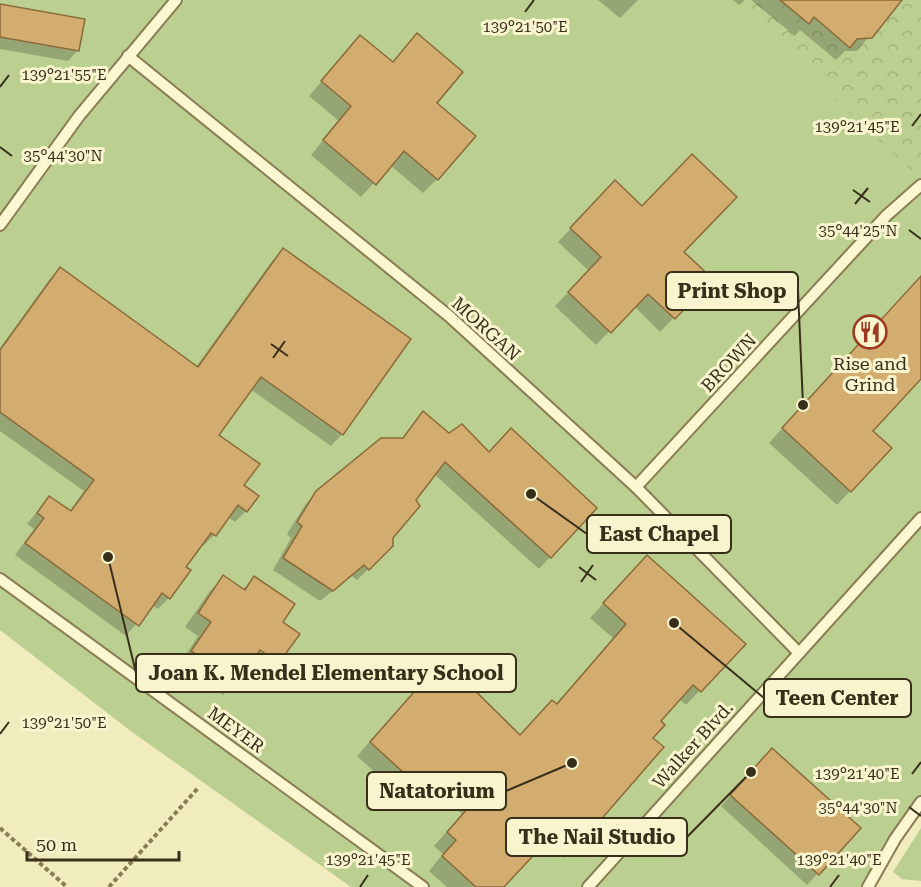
<svg xmlns="http://www.w3.org/2000/svg" width="921" height="887" viewBox="0 0 921 887" font-family="'Roboto Serif',serif">
	<style>
		.green { fill: #bbcf90 }
		.park { fill: url(#park-crowns) }
		.shadow { fill: #0003 }
		.building { fill: #d2ad6f; stroke: #8b6a39; stroke-width: 1.5 }
		.lines { fill: none; stroke-linecap: round; stroke-linejoin: round }
		.lane-casing { stroke: #8a7c55; stroke-width: 14 }
		.path { stroke: #8a7c55; stroke-width: 4; stroke-dasharray: 4.5 3; stroke-linecap: butt }
		.lane { stroke: #fbf7d0; stroke-width: 10 }
		.ticks { fill: none; stroke: #382f1b; stroke-width: 2 }
		.labels { text-anchor: middle; stroke-width: 6; stroke-linejoin: round; paint-order: stroke }
		.street-label { font-size: 18px; fill: #382f1b; stroke: #f8f4cd }
		.poi-label { font-size: 18px; fill: #382f1b; stroke: #f8f4cd }
		.ticks-label { font-size: 15px; text-anchor: middle; fill: #382f1b; stroke: #f8f4cd; stroke-width: 6; stroke-linejoin: round; paint-order: stroke }
		.leader { fill: none; stroke: #382f1b; stroke-width: 2 }
		.callout-dot { fill: #382f1b; stroke: #f8f4cd; stroke-width: 2 }
		.callout { fill: #f8f4cd; stroke: #382f1b; stroke-width: 2 }
		.callout-label { font-size: 20px; text-anchor: middle; font-weight: bold; fill: #382f1b }
	</style>
	<defs>
		<pattern id="park-crowns" width="20" height="18" patternUnits="userSpaceOnUse" patternTransform="scale(1.5)"><rect width="20" height="18" fill="#bbcf90"/><path d="M2 6a3 3 0 1 1 6 0M12 15a3 3 0 1 1 6 0" fill="none" stroke="#a2b27c"/></pattern>
	</defs>
	<rect width="100%" height="100%" fill="#f1ecbd"/>
	<g class="green">
		<path d="M0,0H921V812L888,858L872,887H351L132,732L0,630Z"/>
		<path d="M921,828V881L902,879L893,872Z"/>
	</g>
	<path class="park" d="M742,0H778L809,24L828,29L851,46L856,40L872,38L902,0H921V179L735,7Z"/>
	<g class="shadow">
		<path d="M598,0H638L620,18Z"/>
		<path d="M733,0H745L739,5Z"/>
		<path d="M751,0H900L857,51H845L836,60L800,30L795,36Z"/>
		<path d="M0,6L78,50L68,61L0,49Z"/>
		<path d="M417,35L437,179L423,193L390,165L361,197L311,155L339,121L309,96L360,37L391,63Z"/>
		<path d="M602,196L711,279L660,332L634,306L596,345L555,306L589,271L558,242Z"/>
		<path d="M283,250L409,339L342,434L331,446L250,389L217,435L242,486L246,511L235,522L228,517L214,535L203,546L201,544L184,567L169,598L158,609L152,605L126,636L15,555L34,529L27,524L49,497L69,512L84,491L0,431V348L49,280L60,269L196,367L272,261Z"/>
		<path d="M921,276V376L871,431L850,491L837,505L769,443Z"/>
		<path d="M423,413L550,557L539,569L434,474L391,537L392,546L357,580L352,576L320,601L273,570L291,538L287,534L305,505L317,492L401,440Z"/>
		<path d="M633,571L744,644L686,705L679,699L659,721L651,738L577,845L564,858L544,841L502,887H447L429,871L443,854L434,846L462,814L433,788L413,807L357,756L429,675L519,737L555,705L613,638L590,618Z"/>
		<path d="M224,577L242,590L254,578L278,662L265,676L248,665L223,695L179,665L198,636L185,627L210,591Z"/>
		<path d="M762,761L859,829L807,885L721,806Z"/>
	</g>
	<g class="building">
		<path d="M780,0H902L872,38L857,39L850,48L814,17L809,24Z"/>
		<path d="M0,4L85,19L79,51L0,37Z"/>
		<path d="M417,33L463,72L437,103L476,136L438,180L404,151L376,185L323,140L351,106L321,81L360,35L393,62Z"/>
		<path d="M692,154L737,197L684,252L713,279L675,319L648,294L611,333L568,292L601,257L570,228L615,180L642,206Z"/>
		<path d="M283,248L411,339L343,435L261,377L219,435L260,464L244,485L259,496L247,512L238,505L216,536L211,533L186,567L191,570L170,599L162,593L139,626L25,543L44,518L37,513L49,496L71,511L94,480L0,412V350L60,267L198,367Z"/>
		<path d="M921,276V379L873,431L892,448L851,492L782,428Z"/>
		<path d="M423,411L449,433L462,424L489,452L511,428L597,508L551,558L445,462L416,500L420,506L393,538V546L369,570L364,565L333,591L283,558L302,526L297,522L316,491L381,438H403Z"/>
		<path d="M647,555L746,644L701,692L693,685L661,721L665,725L653,738L664,747L578,846L559,828L504,887H476L442,856L456,840L447,832L475,800L447,776L427,794L370,742L443,659L520,735L552,700L557,704L626,624L603,603Z"/>
		<path d="M223,575L245,590L254,576L295,604L283,622L300,634L279,663L260,650L238,682L191,651L211,622L198,613Z"/>
		<path d="M772,748L861,828L819,875L730,795Z"/>
	</g>
	<g class="lines">
		<defs>
			<g id="lane">
				<path d="M128,56L449,316L636,487L798,652"/>
				<path d="M0,225L79,116L176,0"/>
				<path d="M636,487L887,215L921,185"/>
				<path d="M0,579L423,887"/>
				<path d="M588,887L921,518"/>
				<path d="M868,887L895,839L921,802"/>
			</g>
		</defs>
		<use href="#lane" class="lane-casing"/>
		<g class="path">
			<path d="M0,828L67,887"/>
			<path d="M109,887L199,787"/>
		</g>
		<use href="#lane" class="lane"/>
	</g>
	<path class="ticks" d="M525,12L534,0M0,87L9,75M912,126L921,114M0,147L12,156M853,190L870,202M855,204L868,188M909,230L921,239M271,344L288,356M273,358L285,341M579,567L596,580M581,582L593,565M0,734L9,722M912,774L921,762M909,807L921,816M360,887L368,875M830,887L839,875"/>
	<defs>
		<symbol id="restaurant-ring" viewBox="-11 -11 22 22"><circle r="9.5" fill="#f8f4cd" stroke="#9d3920" stroke-width="1.5"/><path d="M-5-6h1v4h1v-4h1v4h1v-4h1v5L-1.5 .5V6h-2V.5L-5-1ZM5-6V6H3V1.5H1.5Q1.5-4 5-6Z" fill="#9d3920"/></symbol>
	</defs>
	<g fill-rule="evenodd">
		<use href="#restaurant-ring" x="851" y="313" width="38" height="38"/>
	</g>
	<g class="labels">
		<g class="street-label">
			<text transform="translate(486 329) rotate(42)" y="6">MORGAN</text>
			<text transform="translate(729 363) rotate(-47)" y="6">BROWN</text>
			<text transform="translate(236 730) rotate(36)" y="6">MEYER</text>
			<text transform="translate(693 745) rotate(-48)" y="6">Walker Blvd.</text>
		</g>
		<g class="poi-label">
			<text x="870" y="370">Rise and<tspan x="870" dy="21">Grind</tspan></text>
		</g>
	</g>
	<g class="ticks-label">
		<text x="525" y="32">139°21'50"E</text>
		<text x="64" y="80">139°21'55"E</text>
		<text x="857" y="132">139°21'45"E</text>
		<text x="63" y="161">35°44'30"N</text>
		<text x="858" y="236">35°44'25"N</text>
		<text x="64" y="728">139°21'50"E</text>
		<text x="857" y="779">139°21'40"E</text>
		<text x="858" y="813">35°44'30"N</text>
		<text x="368" y="865">139°21'45"E</text>
		<text x="839" y="865">139°21'40"E</text>
	</g>
	<path class="leader" d="M803 405L798 291M531 494L587 534M108 557L136 673M674 623L764 698M572 763L506 791M751 772L687 837"/>
	<g class="callout-dot">
		<circle cx="803" cy="405" r="6"/>
		<circle cx="531" cy="494" r="6"/>
		<circle cx="108" cy="557" r="6"/>
		<circle cx="674" cy="623" r="6"/>
		<circle cx="572" cy="763" r="6"/>
		<circle cx="751" cy="772" r="6"/>
	</g>
	<g class="callout">
		<rect x="666" y="272" width="132" height="38" rx="6"/>
		<rect x="587" y="515" width="144" height="38" rx="6"/>
		<rect x="136" y="654" width="380" height="38" rx="6"/>
		<rect x="764" y="679" width="147" height="38" rx="6"/>
		<rect x="367" y="772" width="139" height="38" rx="6"/>
		<rect x="506" y="818" width="181" height="38" rx="6"/>
	</g>
	<g class="callout-label">
		<text x="732" y="298">Print Shop</text>
		<text x="659" y="541">East Chapel</text>
		<text x="326" y="680">Joan K. Mendel Elementary School</text>
		<text x="837" y="705">Teen Center</text>
		<text x="437" y="798">Natatorium</text>
		<text x="597" y="844">The Nail Studio</text>
	</g>
	<path d="M27 851v9h152v-9" fill="none" stroke="#382f1b" stroke-width="3"/>
	<text x="36" y="851" font-size="18" fill="#382f1b" stroke="#f8f4cd" stroke-width="4.5" paint-order="stroke">50 m</text>
</svg>
